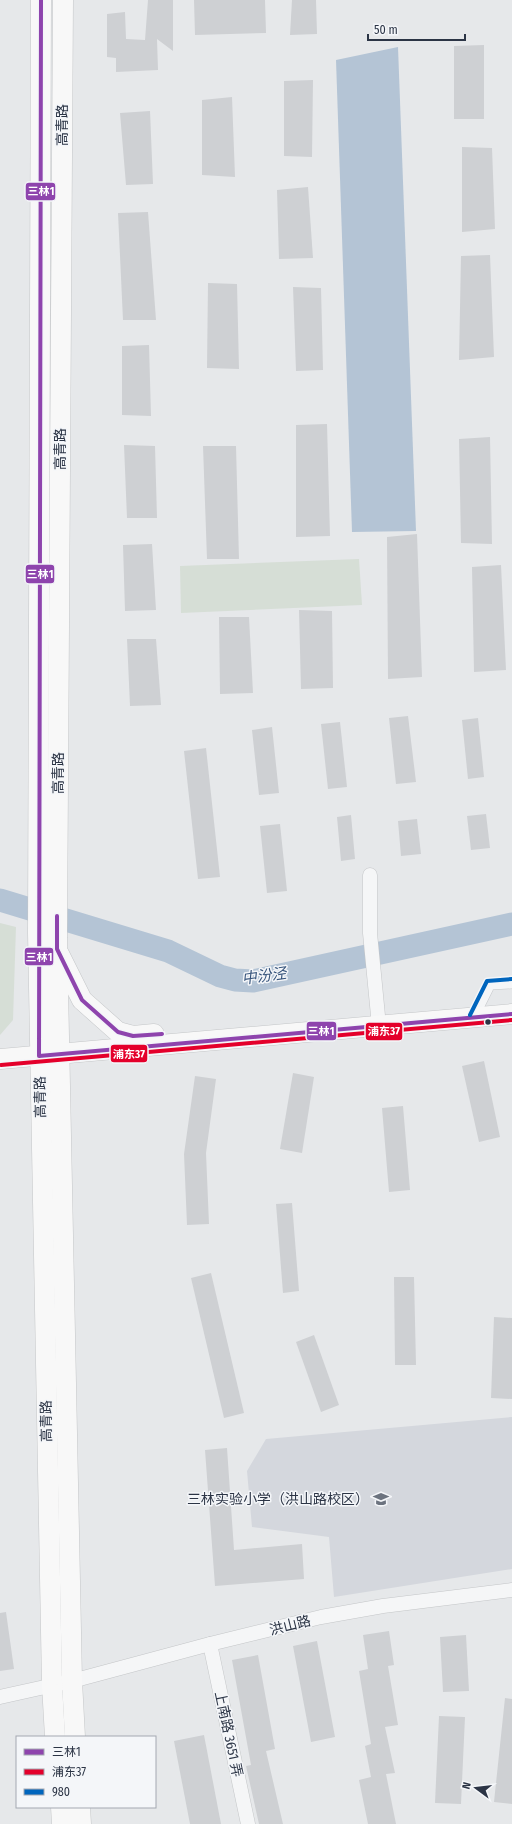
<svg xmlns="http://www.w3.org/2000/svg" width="512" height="1824" viewBox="0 0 512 1824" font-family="'Fira Sans Condensed','Noto Sans SC',sans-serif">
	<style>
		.built { fill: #d4d7dd }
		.green { fill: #d6ded6 }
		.water { fill: #b4c4d5 }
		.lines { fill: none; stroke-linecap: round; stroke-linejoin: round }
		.river { stroke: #b4c4d5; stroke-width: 23 }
		.building { fill: #ced0d3 }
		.lane-casing { stroke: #c4c6c8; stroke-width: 8 }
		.street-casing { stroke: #c4c6c8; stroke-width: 15 }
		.secondary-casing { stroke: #c4c6c8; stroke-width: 21 }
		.lane { stroke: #f5f6f7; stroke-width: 7 }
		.street { stroke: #f5f6f7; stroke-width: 14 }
		.secondary { stroke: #f8f8f8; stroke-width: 20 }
		.bus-1-casing { stroke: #f4f6f9; stroke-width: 7 }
		.bus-2-casing { stroke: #f4f6f9; stroke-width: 7 }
		.bus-3-casing { stroke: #f4f6f9; stroke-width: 7 }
		.bus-1 { stroke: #8e44ad; stroke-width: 4 }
		.bus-2 { stroke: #e4002b; stroke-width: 4 }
		.bus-3 { stroke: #0065bd; stroke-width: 4 }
		.bus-dot { fill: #2b3445; stroke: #f4f6f9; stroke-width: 1.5 }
		.labels { text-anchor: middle; stroke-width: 3; stroke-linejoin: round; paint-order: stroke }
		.street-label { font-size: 14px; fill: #2b3445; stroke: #f4f6f9 }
		.poi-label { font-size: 14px; fill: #2b3445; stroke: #f4f6f9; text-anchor: end }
		.water-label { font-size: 15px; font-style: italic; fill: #34527a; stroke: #f4f6f9 }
		.line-badge { stroke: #f4f6f9; stroke-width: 1.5 }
		.badge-label { font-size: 11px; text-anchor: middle; font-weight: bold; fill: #fff }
	</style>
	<rect width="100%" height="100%" fill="#e6e8ea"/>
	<path class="built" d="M512,1417V1569L334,1597L329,1537L252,1527L247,1471L266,1439Z"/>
	<g class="green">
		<path d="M359,559L362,605L181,613L180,566Z"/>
		<path d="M0,923L16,927L13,1020L0,1035Z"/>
	</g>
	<path class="water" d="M398,47L416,531L352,532L336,60Z"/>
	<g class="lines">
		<path class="river" d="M0,900L168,951L220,976L235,980L253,981L512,924"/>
	</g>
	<g class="building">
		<path d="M148,0H173V51L157,39L158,70L116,72V58L107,57V14L125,12L126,39L145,40Z"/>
		<path d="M194,0H265L266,33L195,35Z"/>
		<path d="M292,0H316L317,34L290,35Z"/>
		<path d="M484,45V119H454V46Z"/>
		<path d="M313,80L312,157L284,156V81Z"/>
		<path d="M232,97L235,177L202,175V100Z"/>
		<path d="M150,111L153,184L126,185L120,113Z"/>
		<path d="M462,147L492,148L495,229L462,232Z"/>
		<path d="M308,187L313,258L279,259L277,190Z"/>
		<path d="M148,212L156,320H123L118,213Z"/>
		<path d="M490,255L494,357L459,360L461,256Z"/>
		<path d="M208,283L237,284L239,369L207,368Z"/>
		<path d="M293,287L321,288L323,370L296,371Z"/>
		<path d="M149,345L151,416L122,415V346Z"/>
		<path d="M327,424L330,536L296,537V425Z"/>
		<path d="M490,437L492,544L461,543L459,439Z"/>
		<path d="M124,445L155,446L157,518H127Z"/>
		<path d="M203,446H236L239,559H207Z"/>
		<path d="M417,534L422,677L388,679L387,537Z"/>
		<path d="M152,544L156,610L125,611L123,545Z"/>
		<path d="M501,565L506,670L474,672L472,567Z"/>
		<path d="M299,610L332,611L333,688L301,689Z"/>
		<path d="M219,617H249L253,693L220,694Z"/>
		<path d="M127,639H156L161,705L130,706Z"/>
		<path d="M408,716L416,782L396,784L389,718Z"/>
		<path d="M478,718L484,777L468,779L462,720Z"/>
		<path d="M340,722L347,787L328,789L321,724Z"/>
		<path d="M272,727L279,793L259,795L252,730Z"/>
		<path d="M206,748L220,877L198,879L184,751Z"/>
		<path d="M486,814L490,848L471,850L467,816Z"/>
		<path d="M351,815L355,859L341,861L337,817Z"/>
		<path d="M417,819L421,854L401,856L398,821Z"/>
		<path d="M280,824L287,891L267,893L260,826Z"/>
		<path d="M484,1061L500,1137L479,1142L462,1066Z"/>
		<path d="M293,1073L314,1077L302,1153L280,1149Z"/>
		<path d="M195,1076L216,1079L206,1153L209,1224L187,1225L184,1154Z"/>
		<path d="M403,1106L410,1190L389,1192L382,1108Z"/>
		<path d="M292,1203L299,1291L283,1293L276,1204Z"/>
		<path d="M211,1273L244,1413L224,1418L191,1278Z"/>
		<path d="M394,1277H414L416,1365H395Z"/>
		<path d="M494,1317L512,1318V1399L491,1398Z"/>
		<path d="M314,1335L339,1405L321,1412L296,1342Z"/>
		<path d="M227,1448L234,1550L302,1544L304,1579L215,1586L205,1450Z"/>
		<path d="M6,1612L14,1669L0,1671V1613Z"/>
		<path d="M389,1631L394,1665L388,1666L398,1725L385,1727L395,1773L386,1774L396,1824H368L359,1780L371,1777L365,1746L371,1744L359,1671L368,1669L363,1635Z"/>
		<path d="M466,1635L469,1691L443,1692L440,1637Z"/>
		<path d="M317,1641L335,1737L311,1742L293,1646Z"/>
		<path d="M258,1655L275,1749L266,1751L283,1824H259L246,1766L251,1765L232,1660Z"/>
		<path d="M505,1698L512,1699V1804L494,1802Z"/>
		<path d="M439,1716L465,1717L461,1804L435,1803Z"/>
		<path d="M204,1735L221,1824H190L174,1741Z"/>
	</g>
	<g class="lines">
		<defs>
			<path id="lane" d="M477,1014L491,986L512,985"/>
			<g id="street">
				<path d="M370,875V933L379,1026"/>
				<path d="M210,1644L248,1824"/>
				<path d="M0,1697L72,1681L210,1644L321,1617L383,1606L512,1590"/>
			</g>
			<g id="secondary">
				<path d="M41,0L38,933L52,1685L55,1737"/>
				<path d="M63,0L57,938L72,1681L75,1737"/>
				<path d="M59,954L82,1000L118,1032L133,1036L154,1034"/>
				<path d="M0,1059L512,1014"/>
				<path d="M61,1807L62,1824"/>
				<path d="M80,1807L81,1824"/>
			</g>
		</defs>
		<use href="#lane" class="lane-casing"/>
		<use href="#street" class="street-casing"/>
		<use href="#secondary" class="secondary-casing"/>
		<use href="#lane" class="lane"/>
		<use href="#street" class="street"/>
		<use href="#secondary" class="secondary"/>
		<defs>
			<g id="bus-1">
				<path d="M41,0L39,1056L512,1014"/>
				<path d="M57,916V949L82,1000L118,1032L133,1036L162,1034"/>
			</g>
			<path id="bus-2" d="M1,1065L512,1020"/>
			<path id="bus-3" d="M470,1015L487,981L512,979"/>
		</defs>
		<use href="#bus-1" class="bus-1-casing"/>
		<use href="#bus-2" class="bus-2-casing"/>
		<use href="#bus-3" class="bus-3-casing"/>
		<use href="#bus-1" class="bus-1"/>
		<use href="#bus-2" class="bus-2"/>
		<use href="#bus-3" class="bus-3"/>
	</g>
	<defs>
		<symbol id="school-bare" viewBox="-9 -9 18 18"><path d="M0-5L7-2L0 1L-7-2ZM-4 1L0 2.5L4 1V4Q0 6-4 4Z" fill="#6c737f" stroke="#f4f6f9" stroke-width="2.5" paint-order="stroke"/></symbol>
	</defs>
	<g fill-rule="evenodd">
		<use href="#school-bare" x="370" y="1488" width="22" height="22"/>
	</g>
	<circle class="bus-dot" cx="488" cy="1022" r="3.5"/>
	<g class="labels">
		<g class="street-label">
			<text transform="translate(62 125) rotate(-90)" y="5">高青路</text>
			<text transform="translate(60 449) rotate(-90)" y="5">高青路</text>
			<text transform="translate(58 773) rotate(-90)" y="5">高青路</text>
			<text transform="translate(40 1097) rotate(-91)" y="5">高青路</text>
			<text transform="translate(46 1421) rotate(-91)" y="5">高青路</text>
			<text transform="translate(290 1625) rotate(-14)" y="5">洪山路</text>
			<text transform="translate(229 1734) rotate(78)" y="5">上南路 3651 弄</text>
		</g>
		<g class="poi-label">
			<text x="369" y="1504">三林实验小学（洪山路校区）</text>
		</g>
		<g class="water-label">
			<text transform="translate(264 976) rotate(-8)" y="5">中汾泾</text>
		</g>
	</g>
	<g class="line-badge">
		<rect x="25" y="182" width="31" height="19" rx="4" fill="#8e44ad"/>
		<rect x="25" y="564" width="30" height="20" rx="4" fill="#8e44ad"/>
		<rect x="24" y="947" width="30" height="19" rx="4" fill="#8e44ad"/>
		<rect x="306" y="1021" width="31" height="20" rx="4" fill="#8e44ad"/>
		<rect x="365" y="1022" width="38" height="19" rx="4" fill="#e4002b"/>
		<rect x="110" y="1044" width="38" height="19" rx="4" fill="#e4002b"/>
	</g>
	<g class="badge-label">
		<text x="41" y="195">三林1</text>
		<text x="40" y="578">三林1</text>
		<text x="39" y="961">三林1</text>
		<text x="321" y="1035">三林1</text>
		<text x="384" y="1035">浦东37</text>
		<text x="129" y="1058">浦东37</text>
	</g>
	<rect x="16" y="1736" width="140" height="72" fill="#f4f6f9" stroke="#a4a8b1"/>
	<rect x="24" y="1749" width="20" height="6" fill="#8e44ad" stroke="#a4a8b1"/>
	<text x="52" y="1756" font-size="12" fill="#2b3445">三林1</text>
	<rect x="24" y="1769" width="20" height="6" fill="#e4002b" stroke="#a4a8b1"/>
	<text x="52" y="1776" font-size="12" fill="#2b3445">浦东37</text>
	<rect x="24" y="1789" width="20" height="6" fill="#0065bd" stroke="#a4a8b1"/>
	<text x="52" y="1796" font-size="12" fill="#2b3445">980</text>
	<g transform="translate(476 1788) rotate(285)" stroke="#f4f6f9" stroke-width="3" paint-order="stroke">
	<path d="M0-3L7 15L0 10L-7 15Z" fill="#2b3445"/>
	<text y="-6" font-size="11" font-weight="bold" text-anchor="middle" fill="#2b3445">N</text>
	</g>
	<path d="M368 34v6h97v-6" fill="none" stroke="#2b3445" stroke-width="2"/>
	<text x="374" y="34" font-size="12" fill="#2b3445" stroke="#f4f6f9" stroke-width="3" paint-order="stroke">50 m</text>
</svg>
